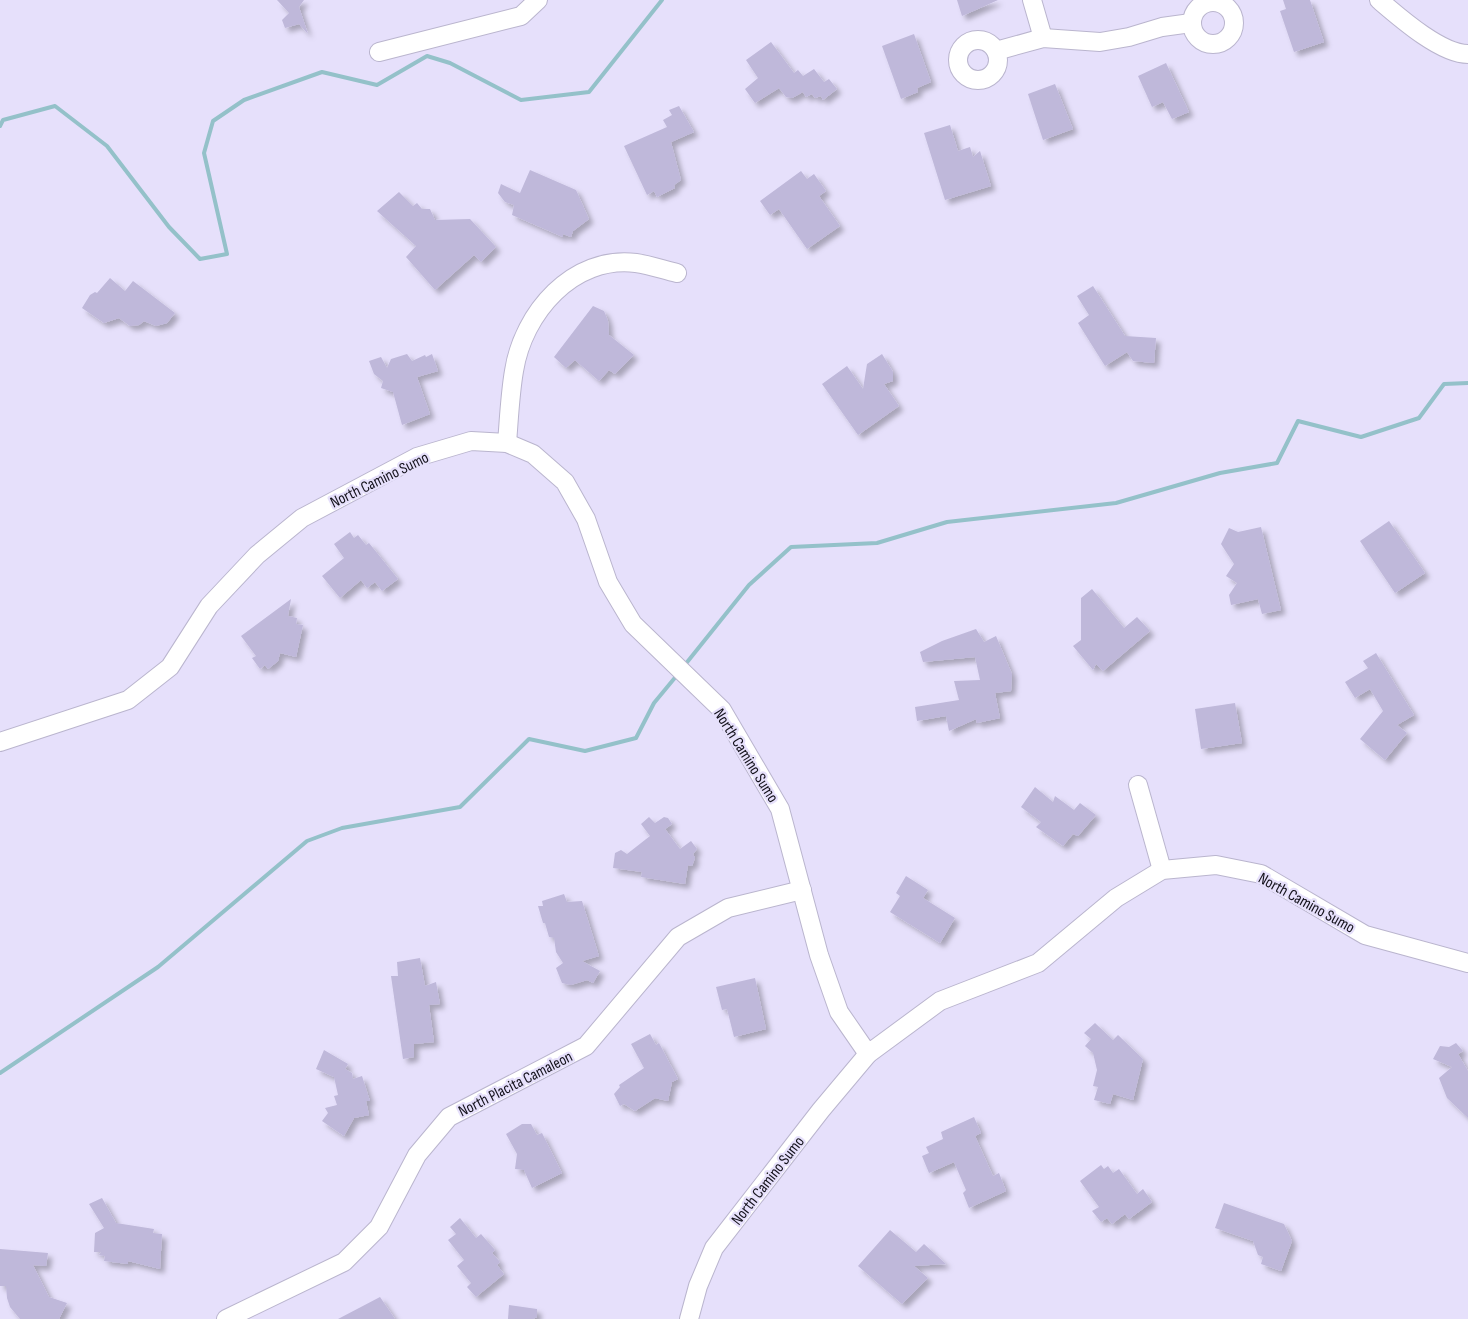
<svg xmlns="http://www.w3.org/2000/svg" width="1468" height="1319" viewBox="0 0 1468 1319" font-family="'Sofia Sans Condensed',sans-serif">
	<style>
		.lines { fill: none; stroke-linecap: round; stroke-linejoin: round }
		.stream { stroke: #94c1c9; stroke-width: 4 }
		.building { fill: #bfb8da; filter: url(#shadow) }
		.minor-casing { stroke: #bab5ce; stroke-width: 20 }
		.minor { stroke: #fff; stroke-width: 18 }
		.labels { text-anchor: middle; stroke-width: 4.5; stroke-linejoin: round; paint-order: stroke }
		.street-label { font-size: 16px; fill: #121019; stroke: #e6e0fb }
	</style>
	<defs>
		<filter id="shadow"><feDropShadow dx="4.5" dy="4.5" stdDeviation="2.5" flood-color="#0004"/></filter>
	</defs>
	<rect width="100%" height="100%" fill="#e6e0fb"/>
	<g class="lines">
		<g class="stream">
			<path d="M0,126L3,120L55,106L107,146L169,227L200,259L227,254L204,153L213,121L244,100L322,72L377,85L427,56L450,63L521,100L589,92L662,0"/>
			<path d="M684,666L749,585L791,547L877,543L947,522L1116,503L1220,473L1277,463L1298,421L1361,437L1419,418L1444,384L1468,383"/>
			<path d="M0,1073L158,967L307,841L342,828L460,807L529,739L585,751L636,738L654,703L678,674"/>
		</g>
	</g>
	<g class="building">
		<path d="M277,0H304L299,7L308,34L299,24L285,28L282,20L289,13Z"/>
		<path d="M957,0H998L962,16Z"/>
		<path d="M1283,0H1310L1324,42L1294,52L1280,11L1286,9Z"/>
		<path d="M914,34L931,82L917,88L918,92L901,99L882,46Z"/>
		<path d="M771,42L794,73L798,70L803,76L814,69L824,82L829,79L837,89L823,100L821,96L815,98L812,94L806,97L803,92L792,98L786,97L779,88L755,103L745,89L758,78L746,60Z"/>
		<path d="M1166,63L1189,112L1172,119L1163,102L1152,107L1138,76Z"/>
		<path d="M1055,84L1073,129L1043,140L1028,94Z"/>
		<path d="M679,106L694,132L671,142L681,180L674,185L675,188L657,197L654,191L647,195L624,146L667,127L663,120L672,115L669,110Z"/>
		<path d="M950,125L958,151L970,147L973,157L980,151L991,186L945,200L924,133Z"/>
		<path d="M530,170L576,190L589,219L573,231L571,237L563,234V237L512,215L514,205L505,202L498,193L501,184L520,193Z"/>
		<path d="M801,171L807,179L814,174L826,191L819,196L840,226L807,249L779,209L770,215L760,201Z"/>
		<path d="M399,192L413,206L417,203L422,209H430L435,220L470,219L496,247L481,262L474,255L435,290L406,257L416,246L377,211Z"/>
		<path d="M110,278L125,291L133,281L175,313L167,323L156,326L144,321L139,325L130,326L119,318L104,323L82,308L90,295L95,292L97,293Z"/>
		<path d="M1093,286L1125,336L1156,338L1154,363L1133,361L1127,352L1105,366L1078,323L1089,315L1077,296Z"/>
		<path d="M593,306L604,311L608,321L609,335L634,355L615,374L609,370L599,381L575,360L566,368L554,357Z"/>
		<path d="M407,354L412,361L425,355L426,357L432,354L438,371L417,377L430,414L402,425L393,392L381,388L383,381L374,374L369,361L381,357L387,368L391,359Z"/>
		<path d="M882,354L893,372V381L884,384L899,406L858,435L822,384L847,366L863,389L867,364Z"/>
		<path d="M1389,521L1425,573L1395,593L1360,541Z"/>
		<path d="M1261,527L1281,610L1262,614L1258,599L1231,605L1229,595L1237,583L1226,576L1234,564L1221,544L1229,528L1238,532Z"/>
		<path d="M350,532L354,538L358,535L366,545L369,543L398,579L382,591L375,582L367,588L361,580L340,598L322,576L344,558L334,544Z"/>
		<path d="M1092,589L1124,628L1137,617L1150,631L1103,671L1096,664L1093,670L1073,646L1081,640V598Z"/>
		<path d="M291,599L288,616L297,618L296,624L303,625L296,657L280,653L278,661L268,669L265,665L260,669L252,658L256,656L241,636Z"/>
		<path d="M976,629L984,642L996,636L1012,674L1011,691L995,693L1000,718L977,723L976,719L949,731L946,716L917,721L915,707L959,700L954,681L980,680L975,657L923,662L920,652L942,641Z"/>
		<path d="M1376,653L1414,715L1397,725L1407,733L1385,760L1360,739L1383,711L1370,689L1355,698L1345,682L1368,668L1363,661Z"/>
		<path d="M1235,703L1242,743L1201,749L1195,709Z"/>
		<path d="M1035,787L1053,802L1055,796L1074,810L1080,803L1096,815L1078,836L1073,834L1063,846L1036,827L1041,822L1021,807Z"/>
		<path d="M649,817L655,823L664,817L668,818L672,824L665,829L680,849L691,841L697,849L693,854L695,858L692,866L688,865L685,884L641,877L642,872L613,868L615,853L621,850L627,854L650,836L641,824Z"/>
		<path d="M906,876L928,890L923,898L955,918L940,943L890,912L900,896L896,893Z"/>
		<path d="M564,894L567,902L582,901L599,956L582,961L600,971L593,983L587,980L571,985L562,983L556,968L563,963L556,952L554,938L549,937L545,923H543L538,906H543L542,901Z"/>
		<path d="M420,958L425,986L436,982L440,1004L429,1005L434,1042L414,1044V1057L403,1059L391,976H398L397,962Z"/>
		<path d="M755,978L766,1029L734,1037L727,1009L722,1010L716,987Z"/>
		<path d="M1095,1023L1113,1040L1118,1035L1143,1059L1133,1100L1113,1094L1110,1104L1094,1100L1098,1087L1093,1086L1097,1070L1093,1053L1085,1046L1091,1039L1084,1033Z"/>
		<path d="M650,1034L656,1045L659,1043L678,1079L672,1082L668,1101L655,1098L635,1111L624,1104L620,1106L614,1094L620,1087L619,1085L644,1068L631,1044Z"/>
		<path d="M1456,1043L1463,1051L1458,1054L1468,1071V1118L1447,1098L1439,1078L1452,1067L1433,1059L1440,1046L1449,1047Z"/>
		<path d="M324,1050L348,1064L345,1069L352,1073L353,1079L362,1076L370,1101H366L369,1115L354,1118L344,1136L322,1121L328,1113L325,1108L337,1105L334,1096L338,1095L334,1077L316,1069Z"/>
		<path d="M974,1117L981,1133L975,1136L993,1176L999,1173L1006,1191L969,1208L963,1193L966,1190L954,1162L929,1173L922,1156L929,1153L926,1147L943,1139L941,1132Z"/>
		<path d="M522,1124H531L537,1135L542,1133L562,1173L532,1188L524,1170L515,1169L517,1154L506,1134Z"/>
		<path d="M1101,1165L1104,1169L1108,1166L1113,1173L1119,1169L1137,1194L1143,1189L1152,1202L1129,1219L1125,1214L1112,1224L1107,1218L1101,1222L1092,1211L1099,1207L1080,1181Z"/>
		<path d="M102,1198L116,1223L154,1229L153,1233L162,1234L160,1269L128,1261V1264L104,1261L105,1256L99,1255L101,1252H94L95,1233L104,1228L89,1204Z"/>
		<path d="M1224,1203L1284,1224L1292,1241L1281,1271L1261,1264L1263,1257L1258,1255L1253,1241L1215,1228Z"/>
		<path d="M460,1218L476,1238L481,1234L495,1250L492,1253L500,1262L497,1265L504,1274L476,1297L467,1287L471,1283L457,1266L464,1260L448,1240L456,1234L450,1227Z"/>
		<path d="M890,1230L916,1252L924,1244L946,1264L914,1266L928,1278L902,1304L858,1266Z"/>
		<path d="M0,1249L48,1253L46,1266L33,1265L49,1297L67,1303L59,1319H20L10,1307L7,1298L6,1286H0Z"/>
		<path d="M380,1297L395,1319H338Z"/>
		<path d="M509,1305L537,1309V1317L533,1319H508Z"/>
	</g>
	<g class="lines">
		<defs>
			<g id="minor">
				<path d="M1032,0L1043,38"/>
				<path d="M1379,0C1400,18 1441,54 1468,54"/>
				<circle cx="1213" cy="23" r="21"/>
				<circle cx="978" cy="60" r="20"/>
				<path d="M996,51L1043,38L1100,42L1129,37L1162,27L1191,23"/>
				<path d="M379,52L521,16L538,0"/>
				<path d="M507,443C509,419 510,394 514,371C523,313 573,255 636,263C650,265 664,270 677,273"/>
				<path d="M0,742L128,700L170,667L209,606L257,555L302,518L417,457L471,441L507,443L533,454L565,482L586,519L608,582L633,624L722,710L780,809L819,955L839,1012L868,1054L940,1001L1038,963L1116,898L1162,870L1216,865L1261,874L1365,935L1468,963"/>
				<path d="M1138,785L1162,870"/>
				<path d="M226,1319L344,1262L379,1227L417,1155L449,1117L586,1046L678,937L728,908L802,890"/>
				<path d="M689,1319L698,1286L714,1248L821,1110L868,1054"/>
			</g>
		</defs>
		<use href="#minor" class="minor-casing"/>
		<use href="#minor" class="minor"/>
	</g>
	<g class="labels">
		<g class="street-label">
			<text transform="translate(379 479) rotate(-26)" y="6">North Camino Sumo</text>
			<text transform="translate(747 755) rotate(58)" y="6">North Camino Sumo</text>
			<text transform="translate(1307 902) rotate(29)" y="6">North Camino Sumo</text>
			<text transform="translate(515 1083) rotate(-27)" y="6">North Placita Camaleon</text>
			<text transform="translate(767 1180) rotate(-52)" y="6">North Camino Sumo</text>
		</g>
	</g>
</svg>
